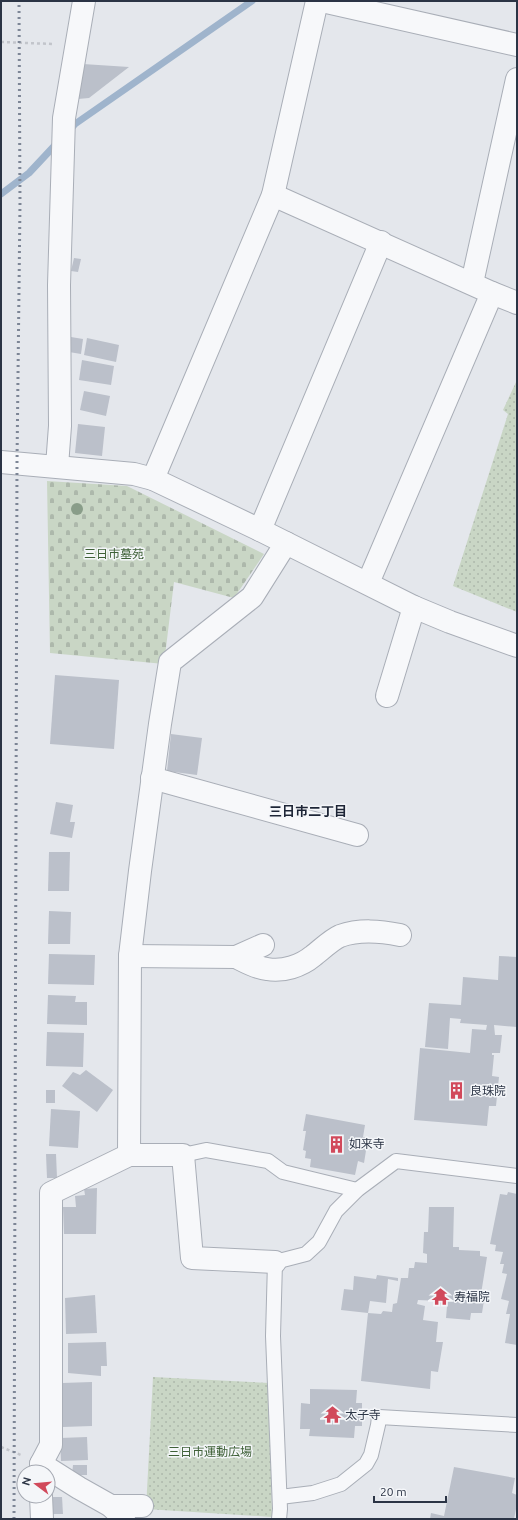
<svg xmlns="http://www.w3.org/2000/svg" width="518" height="1520" viewBox="0 0 518 1520" font-family="Ubuntu,'Noto Sans JP',sans-serif">
	<style>
		.grass { fill: url(#grass-dots) }
		.cemetery { fill: url(#cemetery-stones) }
		.lines { fill: none; stroke-linecap: round; stroke-linejoin: round }
		.stream { stroke: #9fb4cc; stroke-width: 7 }
		.building { fill: #bbc0ca }
		.lane-casing { stroke: #a9aeb7; stroke-width: 16 }
		.street-casing { stroke: #a9aeb7; stroke-width: 24 }
		.path { stroke: #c2c5cb; stroke-width: 2.5; stroke-dasharray: 3 3; stroke-linecap: butt }
		.lane { stroke: #f7f8fa; stroke-width: 14 }
		.street { stroke: #f7f8fa; stroke-width: 22 }
		.rail { stroke: #7d8696; stroke-width: 3; stroke-dasharray: 2 4; stroke-linecap: butt }
		.tree { fill: #899d89 }
		.labels { text-anchor: middle; stroke-width: 3; stroke-linejoin: round; paint-order: stroke }
		.park-label { font-size: 12px; fill: #3f6138; stroke: #f4f6f9 }
		.poi-label { font-size: 12px; fill: #2b3445; stroke: #f4f6f9; text-anchor: start }
		.neighbourhood-label { font-size: 13px; font-weight: bold; fill: #1d2536; stroke: #f4f6f9 }
	</style>
	<defs>
		<pattern id="grass-dots" width="8" height="8" patternUnits="userSpaceOnUse"><rect width="8" height="8" fill="#c9d6c5"/><path d="M2 2h.1M6 6h.1" fill="none" stroke="#adb8ab" stroke-width="1.8" stroke-linecap="round"/></pattern>
		<pattern id="cemetery-stones" width="16" height="16" patternUnits="userSpaceOnUse"><rect width="16" height="16" fill="#c9d6c5"/><path d="M2 7V4a2 2 0 0 1 4 0v3zM10 15v-3a2 2 0 0 1 4 0v3z" fill="#adb8ab"/></pattern>
	</defs>
	<rect width="100%" height="100%" fill="#e4e7ec"/>
	<g class="grass">
		<path d="M517,380V612L453,586L508,414L503,410Z"/>
		<path d="M153,1377L270,1383L272,1517L146,1509Z"/>
	</g>
	<path class="cemetery" d="M47,481L127,486L264,554L234,598L174,582L164,664L50,653Z"/>
	<g class="lines">
		<g class="stream">
			<path d="M68,132L75,124L252,1"/>
			<path d="M1,194L29,173L58,142"/>
		</g>
	</g>
	<g class="building">
		<path d="M83,64L129,67L89,98L78,99Z"/>
		<path d="M74,258L81,259L78,272L71,271Z"/>
		<path d="M71,337L83,339L81,354L69,352Z"/>
		<path d="M87,338L119,345L116,362L84,355Z"/>
		<path d="M82,360L114,366L111,385L79,380Z"/>
		<path d="M84,391L110,396L106,416L80,410Z"/>
		<path d="M78,424L105,427L102,456L75,453Z"/>
		<path d="M55,675L119,680L114,749L50,744Z"/>
		<path d="M171,734L202,738L197,775L167,771Z"/>
		<path d="M56,802L73,805L70,822H75L72,838L50,834Z"/>
		<path d="M49,852H70L69,891H48Z"/>
		<path d="M49,911L71,912L70,944H48Z"/>
		<path d="M49,954L95,955L94,985L48,984Z"/>
		<path d="M499,956L517,957V1027L494,1025L495,1035H502L500,1053H492V1055H494L492,1076L499,1077L496,1106H489L487,1126L414,1120L420,1048L470,1053L472,1029L486,1030L487,1025L460,1023L461,1019L450,1018L448,1049L425,1047L429,1003L461,1005L463,977L498,980Z"/>
		<path d="M48,995L76,996L75,1002H87V1025L47,1024Z"/>
		<path d="M47,1032L84,1033L83,1067L46,1066Z"/>
		<path d="M86,1070L113,1090L97,1112L62,1086L73,1072L80,1075Z"/>
		<rect x="46" y="1090" width="9" height="13"/>
		<path d="M51,1109L80,1111L78,1148L49,1146Z"/>
		<path d="M306,1114L365,1125L363,1137L368,1138L364,1163L358,1161L355,1175L310,1167L311,1159L305,1158L306,1151L303,1150L306,1131H303Z"/>
		<path d="M46,1154H56L57,1178H47Z"/>
		<path d="M97,1188L96,1234H64L63,1207H76L75,1196L85,1195L84,1189Z"/>
		<path d="M508,1192L517,1194V1345L505,1343L510,1314H506L509,1301L501,1299L507,1274L502,1273L504,1264H500L503,1252L495,1251L496,1245L490,1244L500,1194L507,1195Z"/>
		<path d="M429,1207H454L453,1247H459V1250L480,1251V1256L487,1257L481,1294H485L482,1313H471L470,1320L446,1318L447,1306H441L440,1301L418,1300L417,1304L425,1306L423,1320L438,1322L436,1342H443L438,1372L431,1371L430,1389L361,1381L368,1313L381,1314L383,1311L392,1312L393,1304L397,1303L401,1278H408L409,1268H414L415,1262L427,1263V1254L423,1253L424,1232H428Z"/>
		<path d="M377,1275L398,1278V1281L388,1279L386,1303L370,1301L368,1313L341,1310L344,1289L353,1290L354,1276L376,1279Z"/>
		<path d="M95,1295L97,1333L66,1334L65,1298Z"/>
		<path d="M106,1342L107,1366H101V1376L68,1373V1343Z"/>
		<path d="M92,1382V1426L63,1427L62,1383Z"/>
		<path d="M310,1389L357,1390L356,1403H362V1426H355L354,1438L309,1436L310,1429H300L301,1403L310,1404Z"/>
		<path d="M87,1437L88,1460L61,1461L60,1438Z"/>
		<path d="M73,1465H87V1475H72Z"/>
		<path d="M454,1467L515,1478L512,1493L517,1495V1504L514,1519H430L431,1513L444,1516Z"/>
		<path d="M50,1497H62L63,1514H51Z"/>
	</g>
	<g class="lines">
		<defs>
			<g id="lane">
				<path d="M183,1155L206,1150L268,1161L283,1172L357,1190"/>
				<path d="M280,1497L313,1493L341,1484L366,1464L371,1455L378,1425L379,1417L517,1425"/>
				<path d="M279,1519L280,1509L273,1336L275,1262L306,1254L319,1242L336,1211L357,1190L396,1161L517,1176"/>
			</g>
			<g id="street">
				<path d="M322,1L517,45"/>
				<path d="M273,195L492,293L368,583"/>
				<path d="M472,283L517,79"/>
				<path d="M492,293L517,303"/>
				<path d="M1,462L134,474L153,479L260,530L414,607L450,622L517,646"/>
				<path d="M57,466L60,426L59,285L64,118L84,1"/>
				<path d="M153,479L273,195L317,1"/>
				<path d="M260,530L381,242"/>
				<path d="M387,696L414,607"/>
				<path d="M152,778L357,835"/>
				<path d="M130,956L236,957L263,945"/>
				<path d="M236,957C246,962 256,968 267,969C283,972 301,966 313,956C321,950 331,940 340,936C360,929 380,931 400,935"/>
				<path d="M129,1155H183L192,1258L275,1262"/>
				<path d="M41,1464L79,1488L111,1506L124,1519"/>
				<path d="M41,1472V1464L51,1445V1193L129,1155L130,956L140,871L160,724L170,662L252,597L286,543"/>
				<path d="M41,1496L42,1519"/>
				<path d="M111,1506H142"/>
			</g>
		</defs>
		<use href="#lane" class="lane-casing"/>
		<use href="#street" class="street-casing"/>
		<g class="path">
			<path d="M1,42L53,44"/>
			<path d="M1,1447L21,1455"/>
		</g>
		<use href="#lane" class="lane"/>
		<use href="#street" class="street"/>
		<path class="rail" d="M14,1519L17,462L20,203L19,1"/>
	</g>
	<circle class="tree" cx="77" cy="509" r="6"/>
	<defs>
		<symbol id="building-bare" viewBox="-9 -9 18 18"><path d="M-4-6H4V6H1V3H-1V6H-4ZM-2.5-4.3h1.7v1.8h-1.7ZM.8-4.3h1.7v1.8H.8ZM-2.5-1h1.7V.8h-1.7ZM.8-1h1.7V.8H.8Z" fill="#d1495b" stroke="#f4f6f9" stroke-width="2.5" paint-order="stroke"/></symbol>
		<symbol id="temple-bare" viewBox="-9 -9 18 18"><path d="M0-6L5-2H3V0L6.5 2.5H4V6H1.5V3h-3V6H-4V2.5H-6.5L-3 0V-2H-5Z" fill="#d1495b" stroke="#f4f6f9" stroke-width="2.5" paint-order="stroke"/></symbol>
	</defs>
	<g fill-rule="evenodd">
		<use href="#building-bare" x="444" y="1078" width="25" height="25"/>
		<use href="#building-bare" x="324" y="1132" width="25" height="25"/>
		<use href="#temple-bare" x="428" y="1284" width="25" height="25"/>
		<use href="#temple-bare" x="320" y="1402" width="25" height="25"/>
	</g>
	<g class="labels">
		<g class="park-label">
			<text x="114" y="558">三日市墓苑</text>
			<text x="210" y="1456">三日市運動広場</text>
		</g>
		<g class="poi-label">
			<text x="470" y="1095">良珠院</text>
			<text x="349" y="1148">如来寺</text>
			<text x="454" y="1301">寿福院</text>
			<text x="345" y="1419">太子寺</text>
		</g>
		<g class="neighbourhood-label">
			<text x="308" y="816">三日市二丁目</text>
		</g>
	</g>
	<rect width="518" height="1520" fill="none" stroke="#2b3445" stroke-width="4"/>
	<g transform="translate(36 1484) rotate(286)"><circle r="19" fill="#f4f6f9" stroke="#a4a8b1"/>
	<path d="M0-3L7 15L0 10L-7 15Z" fill="#d1495b"/>
	<text y="-6" font-size="11" font-weight="bold" text-anchor="middle" fill="#2b3445">N</text>
	</g>
	<path d="M374 1496v6h72v-6" fill="none" stroke="#2b3445" stroke-width="2"/>
	<text x="380" y="1496" font-size="12" fill="#2b3445" stroke="#f4f6f9" stroke-width="3" paint-order="stroke">20 m</text>
</svg>
